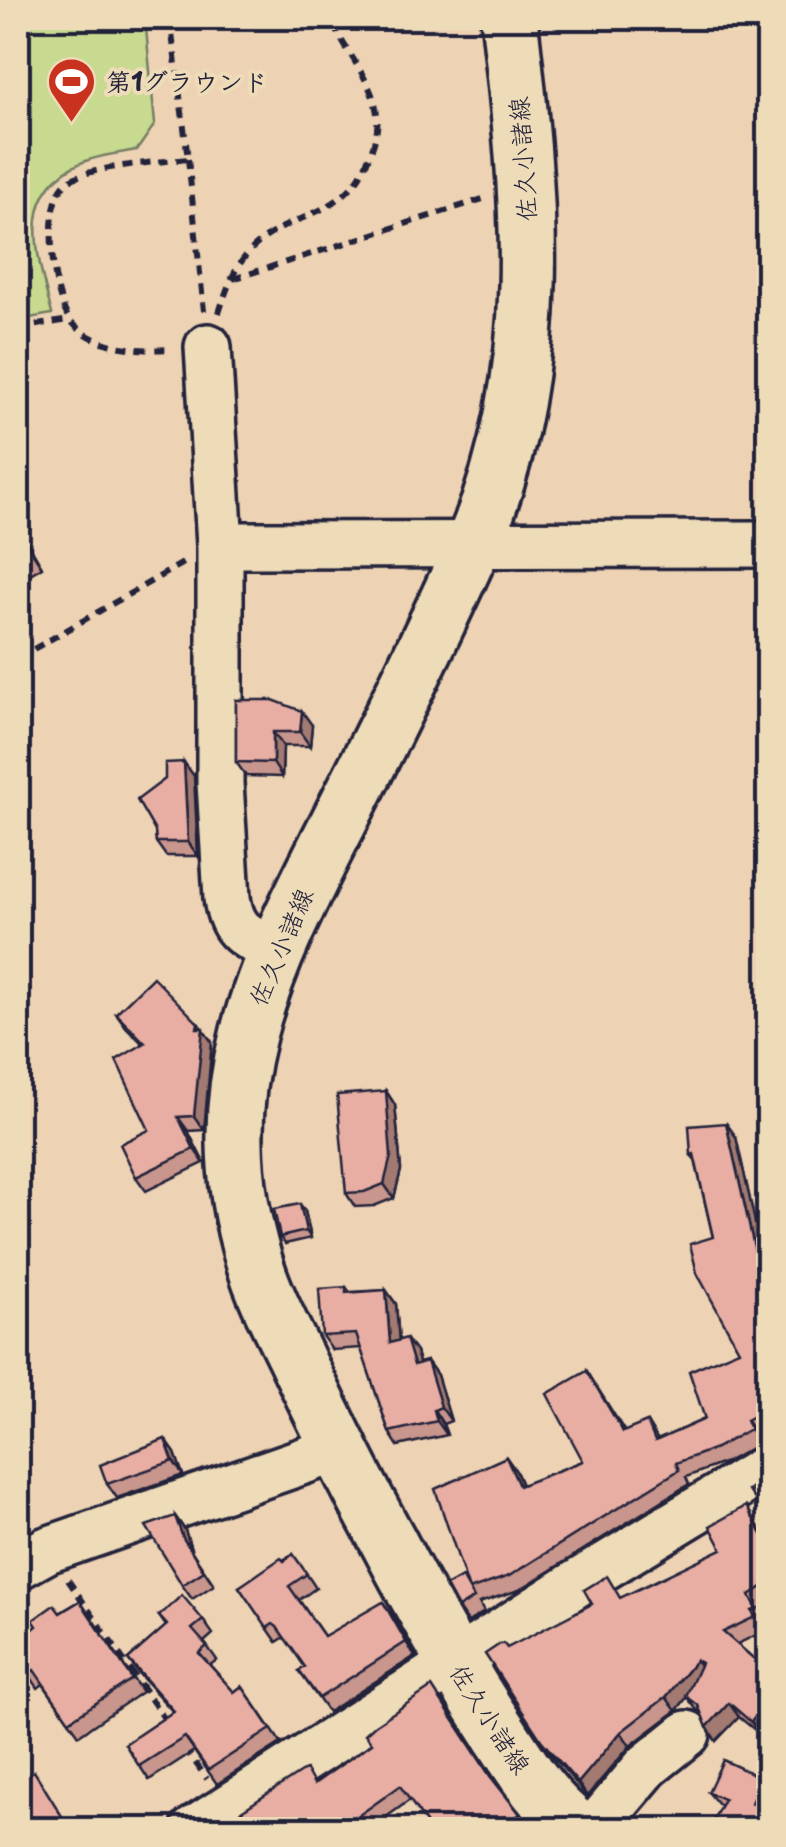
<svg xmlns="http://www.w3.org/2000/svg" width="786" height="1847" viewBox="0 0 786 1847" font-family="'Playpen Sans','Klee One',sans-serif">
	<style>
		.green { fill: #c7da8f; stroke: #747e65; stroke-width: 2.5 }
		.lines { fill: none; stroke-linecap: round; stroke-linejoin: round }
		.minor-casing { stroke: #22223b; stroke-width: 52 }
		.major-casing { stroke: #22223b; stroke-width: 62 }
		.path { stroke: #22223b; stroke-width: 6; stroke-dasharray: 10 8; stroke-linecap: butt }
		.minor { stroke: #eedbb8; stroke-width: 45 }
		.major { stroke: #eedbb8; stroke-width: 55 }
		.wall { fill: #c8968c; stroke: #22223b; stroke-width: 2.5 }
		.shaded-wall { fill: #a27a72; stroke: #22223b; stroke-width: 2.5 }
		.building { fill: #e8aea3; stroke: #22223b; stroke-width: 2.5 }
		.labels { text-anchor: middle; stroke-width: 8; stroke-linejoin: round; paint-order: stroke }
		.poi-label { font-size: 25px; font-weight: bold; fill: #22223b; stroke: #eedbb8; text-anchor: start }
		.street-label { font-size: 25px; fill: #22223b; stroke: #eedbb8 }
	</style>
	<rect width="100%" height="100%" fill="#edd2b4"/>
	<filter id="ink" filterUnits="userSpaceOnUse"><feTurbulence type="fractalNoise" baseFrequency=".01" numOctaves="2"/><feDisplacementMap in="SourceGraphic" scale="20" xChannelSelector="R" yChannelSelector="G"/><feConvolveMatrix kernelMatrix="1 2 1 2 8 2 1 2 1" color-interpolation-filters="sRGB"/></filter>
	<g filter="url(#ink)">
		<path class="green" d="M18,18H145L155,124L137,150C120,153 99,155 83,162C14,190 38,259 52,314L18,320Z"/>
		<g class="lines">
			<defs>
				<g id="minor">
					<path d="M208,347L220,545V783L227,898C232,933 246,936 276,951"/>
					<path d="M220,545L768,544"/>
					<path d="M18,1566L47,1550L338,1449"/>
					<path d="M194,1830L579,1582L768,1467"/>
					<path d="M593,1830L647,1766L687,1734"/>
				</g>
				<path id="major" d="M509,18C530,199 548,369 474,543C437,625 397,707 356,788C275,949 198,1074 254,1261C264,1295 281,1327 296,1358C325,1420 355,1481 388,1541C422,1606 457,1669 498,1731C522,1768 543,1803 579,1830"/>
			</defs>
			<use href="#minor" class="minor-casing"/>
			<use href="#major" class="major-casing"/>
			<g class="path">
				<path d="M170,18L188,159C160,162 88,166 67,182C41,203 52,299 71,321C94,349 139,351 172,349"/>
				<path d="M188,159L204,311"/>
				<path d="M233,279L483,199"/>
				<path d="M219,313C226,291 233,269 250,251C287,211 345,220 368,159C374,145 379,130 377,114C373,80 343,49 330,18"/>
				<path d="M18,328L69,320"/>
				<path d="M18,658L183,563"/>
				<path d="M68,1580L166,1721"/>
				<path d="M185,1748L207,1779"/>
			</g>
			<use href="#minor" class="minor"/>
			<use href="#major" class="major"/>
		</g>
		<g class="wall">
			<path d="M18,526L42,567L18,581Z"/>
			<path d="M236,700L312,725L310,746H283L282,777L246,776L236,762Z"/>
			<path d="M194,776L198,856H166L156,842L155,831Z"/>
			<path d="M116,1013L198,1023L212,1042L204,1130L188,1131L204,1163L146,1191L136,1177L149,1130L143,1044L126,1027Z"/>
			<path d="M386,1091L395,1105L401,1170L394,1198L374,1206L355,1207L346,1193Z"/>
			<path d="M726,1123L736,1137L765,1267L768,1272V1427L756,1433L760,1443L726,1462L686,1477L689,1484L519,1590L479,1603L484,1612L468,1622L458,1608L468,1585L506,1457L516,1471L522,1485L583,1461L587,1371L625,1432L647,1422L658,1440L705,1419L739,1350L695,1160L691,1155Z"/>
			<path d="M305,1211L311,1238L285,1244L280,1237Z"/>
			<path d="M346,1287L350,1292L386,1290L396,1304L399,1340L416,1352L419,1363L427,1361L437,1375L451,1421L443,1424L447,1435L398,1446L389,1432L361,1348L332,1350L322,1336Z"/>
			<path d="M165,1439L175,1453L183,1475L117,1498L107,1484Z"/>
			<path d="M768,1477V1501L760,1506L748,1490Z"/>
			<path d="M746,1506L768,1542V1603L760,1608L767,1622L762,1624L765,1631L737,1644L768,1671V1726L761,1735L739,1717L716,1741L707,1727L702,1714L696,1709L687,1697L676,1711L630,1746L587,1796L550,1753L541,1740L507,1648L621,1598L722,1549Z"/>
			<path d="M175,1516L185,1530L192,1552L214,1585L192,1599L182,1585Z"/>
			<path d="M293,1554L316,1588L299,1600L324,1636L393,1616L415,1656L328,1712L299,1671L305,1667L287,1640L283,1638L277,1642L239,1587Z"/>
			<path d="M80,1601L142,1692L79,1735L43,1684L38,1688L18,1658L37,1626Z"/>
			<path d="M159,1616L203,1620L213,1634L204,1642L217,1660L210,1665L234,1692L242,1686L281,1743L217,1784L194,1751L149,1780L125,1744L173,1712L138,1673L128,1659L166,1626Z"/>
			<path d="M762,1778L768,1787V1800L765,1809L720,1806L708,1792Z"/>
			<path d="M493,1781L530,1828L527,1830H431L410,1800L368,1830H212L315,1783Z"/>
		</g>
		<g class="shaded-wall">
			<path d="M18,526L42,567L18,531Z"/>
			<path d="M302,711L312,725L310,746L300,732Z"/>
			<path d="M273,732L283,746L282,777L273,763Z"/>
			<path d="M184,762L194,776L198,856L188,842Z"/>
			<path d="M198,1023L212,1042L204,1130L194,1116Z"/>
			<path d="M386,1091L395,1105L401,1170L394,1198L384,1184Z"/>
			<path d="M178,1117L188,1131L204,1163L194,1149Z"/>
			<path d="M726,1123L736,1137L765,1267L768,1275L759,1269Z"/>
			<path d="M300,1204L305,1211L311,1238L306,1231Z"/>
			<path d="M386,1290L396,1304L400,1357L390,1343Z"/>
			<path d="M406,1338L416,1352L424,1379L414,1365Z"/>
			<path d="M427,1361L437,1375L451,1421L441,1407Z"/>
			<path d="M434,1410L443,1424L447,1435L437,1421Z"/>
			<path d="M746,1420L756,1433L760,1443L750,1429Z"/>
			<path d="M165,1439L175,1453L183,1475L173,1461Z"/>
			<path d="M506,1457L516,1471L528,1500L519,1486Z"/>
			<path d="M175,1516L185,1530L192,1552L214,1585L183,1538Z"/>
			<path d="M383,1602L393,1616L415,1656L406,1642Z"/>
			<path d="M696,1660L706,1673L676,1711L666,1697Z"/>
			<path d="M729,1703L739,1717L716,1741L707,1727Z"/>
			<path d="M765,1705L768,1709V1726L761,1735L751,1722Z"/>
			<path d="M621,1732L630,1746L587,1796L578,1783Z"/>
			<path d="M762,1778L768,1787V1800L761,1817L751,1803Z"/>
		</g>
		<g class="building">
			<path d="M18,531L25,543L18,547Z"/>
			<path d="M236,700H273L302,711L300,732H273V763L236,762Z"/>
			<path d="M184,762L188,842H156L155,831L137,800L165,779V763Z"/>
			<path d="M153,977L198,1023L197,1028H203L194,1116L178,1117L194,1149L136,1177L120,1144L149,1130L116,1060L145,1043L116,1013Z"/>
			<path d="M386,1091L391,1156L384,1184L364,1192L346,1193L337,1095Z"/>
			<path d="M726,1123L759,1269L764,1266L768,1275V1291L759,1296L768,1315V1408L746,1420L750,1429L716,1448L676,1463L679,1470L509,1576L469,1590L435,1489L506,1457L519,1486L583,1461L547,1394L587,1371L623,1432L647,1422L655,1441L705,1419L689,1371L739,1350L697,1273L690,1244L713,1237L694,1154L691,1155L689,1126Z"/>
			<path d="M300,1204L306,1231L280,1237L274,1209Z"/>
			<path d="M346,1287V1293L386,1290L390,1343L406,1338L414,1365L427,1361L441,1407L434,1410L437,1421L389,1432L356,1334L322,1336L319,1289Z"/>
			<path d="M165,1439L173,1461L107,1484L100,1465Z"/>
			<path d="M768,1477V1481L750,1492L748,1490Z"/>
			<path d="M746,1506L768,1545V1583L750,1595L757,1609L752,1611L755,1617L723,1632L768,1671V1707L765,1705L751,1722L729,1703L707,1727L698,1705L686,1696L701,1663L696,1660L666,1697L621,1732L578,1783L541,1740L485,1654L500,1644H504L507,1648L592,1604L584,1590L607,1576L620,1598L722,1549L710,1526Z"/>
			<path d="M175,1516L183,1538L204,1571L182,1585L146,1526Z"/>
			<path d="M293,1554L307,1574L289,1586L324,1636L383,1602L406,1642L319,1698L299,1671L305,1667L277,1627L273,1624L267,1628L239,1587L281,1558L284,1561Z"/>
			<path d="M462,1577L474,1598L458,1608L446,1586Z"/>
			<path d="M182,1595L203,1620L192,1629L207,1646L199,1653L234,1692L242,1686L271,1729L208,1770L185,1737L139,1766L125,1744L174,1711L128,1659L167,1625L159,1616Z"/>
			<path d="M80,1601L132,1679L69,1721L34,1670L29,1674L18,1658V1641L37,1626L33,1620L54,1605L60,1613Z"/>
			<path d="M432,1687L490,1776L520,1814L498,1830H431L400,1786L338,1830H212L301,1772L306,1770L314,1784L372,1743L365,1734L375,1725Z"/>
			<path d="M723,1760L762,1778L751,1803L768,1811V1830H708L724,1799L708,1792Z"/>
			<path d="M34,1771L68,1826L62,1830H18V1776L21,1773L24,1777Z"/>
		</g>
	</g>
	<defs>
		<symbol id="stadium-pin" viewBox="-11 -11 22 30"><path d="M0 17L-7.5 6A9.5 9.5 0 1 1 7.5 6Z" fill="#c8321e" stroke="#eedbb8"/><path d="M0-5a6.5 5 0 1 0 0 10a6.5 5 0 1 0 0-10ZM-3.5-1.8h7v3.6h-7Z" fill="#fff"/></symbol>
	</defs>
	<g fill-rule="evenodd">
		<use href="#stadium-pin" x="44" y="54" width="55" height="75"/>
	</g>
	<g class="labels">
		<g class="poi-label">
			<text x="106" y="91">第1グラウンド</text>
		</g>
		<g class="street-label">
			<text transform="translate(523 159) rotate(-94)" y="9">佐久小諸線</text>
			<text transform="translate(281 947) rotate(-67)" y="9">佐久小諸線</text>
			<text transform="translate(490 1719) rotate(57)" y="9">佐久小諸線</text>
		</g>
	</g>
	<rect width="786" height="1847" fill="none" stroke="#eedbb8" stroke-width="60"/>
	<rect x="30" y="30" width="726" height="1787" fill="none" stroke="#22223b" stroke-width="4" filter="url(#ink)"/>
</svg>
